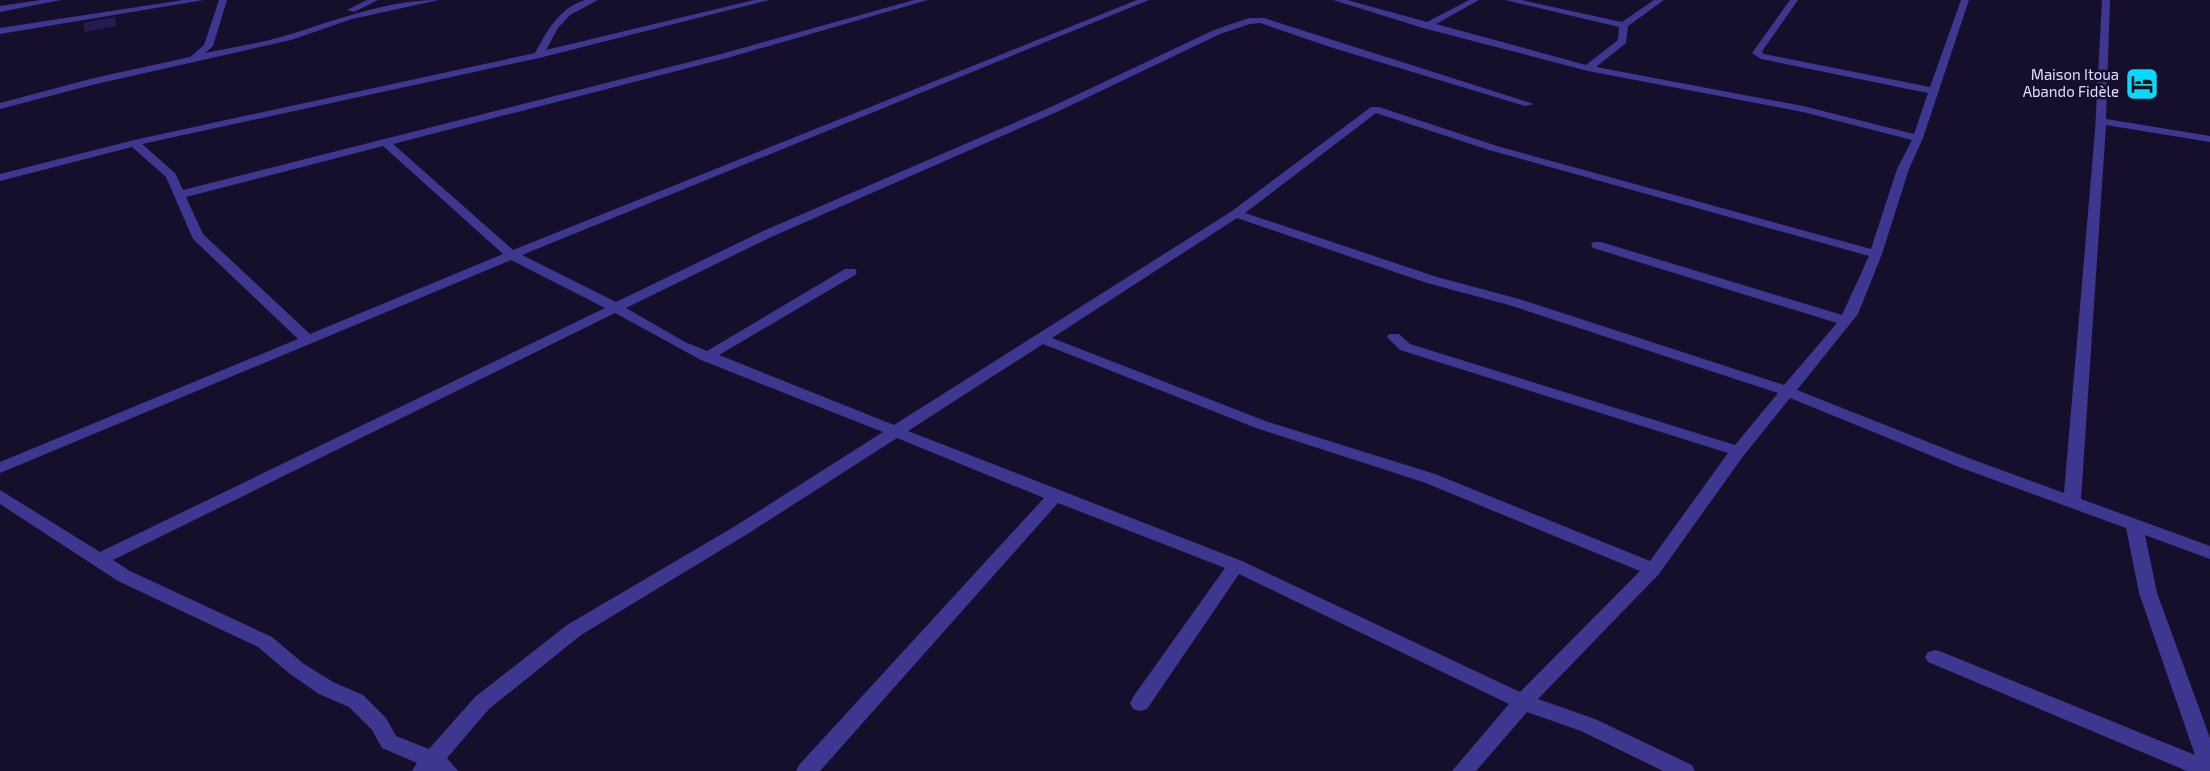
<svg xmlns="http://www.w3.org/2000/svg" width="2210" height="771" viewBox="0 0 2210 771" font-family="'Exo 2',sans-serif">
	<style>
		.building { fill: #271a4f }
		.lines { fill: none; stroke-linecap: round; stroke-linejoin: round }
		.minor { fill: #3e378f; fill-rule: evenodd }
		.labels { text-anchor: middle; stroke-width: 5; stroke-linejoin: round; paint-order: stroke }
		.far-poi-label { font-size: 15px; fill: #e0daff; stroke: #160f2c; text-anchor: end }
	</style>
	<rect width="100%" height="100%" fill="#160f2c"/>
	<path class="building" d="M115,17L116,26L85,32L83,23Z"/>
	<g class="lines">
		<g class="minor">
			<path d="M41,0H61L0,12V6Z"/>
			<path d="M183,0H204L0,34V28Z"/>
			<path d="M219,0H227L213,46L205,53C234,47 263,43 291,34C339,19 388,0 439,0L352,19L291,40L96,84L0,109V103L94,78L190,57L204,45Z"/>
			<path d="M367,0H378L354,12L347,10Z"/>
			<path d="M585,0H598L570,15L558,28L546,50L754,0H769L539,58L142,144L175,173L183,190L721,54L914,0H928L727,58L393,144L513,250L1137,0H1149L522,255L616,302L761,232L1051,107L1214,30L1249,18H1264L1534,104L1525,106L1330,47L1260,23L1250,24L1220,34L1059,111L769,238L626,308L685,342L707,351L845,269H855L857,272L855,275L719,355L894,425L1232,211L1371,107H1379L1497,146L1871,249L1897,169L1912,140L1803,112L1588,71L1423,28L1333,0H1347L1427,22L1469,0H1479L1436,24L1586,65L1618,40L1619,27L1505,0H1521L1622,22L1654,0H1664L1628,26L1626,43L1596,67L1803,106L1914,134L1928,93L1761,59L1752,53L1790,0H1798L1765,47L1762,52L1764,54L1930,87L1961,0H1969L1923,138L1909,169L1882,254L1858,314L1797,390L1971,459L2064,493L2095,131L2102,0H2110L2106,119L2210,136V142L2106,125L2081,499L2210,546V559L2145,535L2157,593L2210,738V771H2187L1928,662L1925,657L1928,652L1935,650L1942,652L2195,755L2139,593L2126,528L1959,467L1790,398L1744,455L1659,574L1538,699L1595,719L1692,765L1695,771H1663L1581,731L1527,712L1476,771H1452L1509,704L1239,574L1147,709L1140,711L1133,709L1130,703L1133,697L1225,568L1058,503L820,771H796L799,765L1044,498L897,438L749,533L581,635L489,709L447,758L458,771H412L417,763L382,748L372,730L349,707L319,694L290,674L258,647L118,581L0,504V490L100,552L605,308L511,260L0,473V462L298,339L193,239L166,177L132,147L0,181V174L134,140L535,53C547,31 559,8 585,0ZM1376,113L1489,150L1869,256L1842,315L1601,242H1593L1591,245L1593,248L1837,323L1784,385L1519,299L1437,277L1245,213ZM383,146L503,254L310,334L203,234L186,197ZM1237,218L1427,283L1509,305L1778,393L1735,445L1410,344L1399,334H1389L1387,337L1400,350L1728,453L1650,561L1435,474L1268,422L1052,338ZM615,313L701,360L883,432L737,525L567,625L475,697L429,749L396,736L386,718L363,695L333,682L304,664L272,637L130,571L113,560ZM1043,344L1256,428L1423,482L1640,571L1520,692L1242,561L908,431Z"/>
		</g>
	</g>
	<defs>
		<symbol id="hotel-square" viewBox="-11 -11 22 22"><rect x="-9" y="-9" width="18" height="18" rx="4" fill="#06daff" stroke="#160f2c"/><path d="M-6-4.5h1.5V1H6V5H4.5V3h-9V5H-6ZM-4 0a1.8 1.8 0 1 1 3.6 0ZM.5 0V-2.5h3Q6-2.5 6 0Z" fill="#111"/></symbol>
	</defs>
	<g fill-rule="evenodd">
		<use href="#hotel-square" x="2123" y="65" width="38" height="38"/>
	</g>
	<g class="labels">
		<g class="far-poi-label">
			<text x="2119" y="80">Maison Itoua<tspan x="2119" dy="17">Abando Fidèle</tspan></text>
		</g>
	</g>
</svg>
